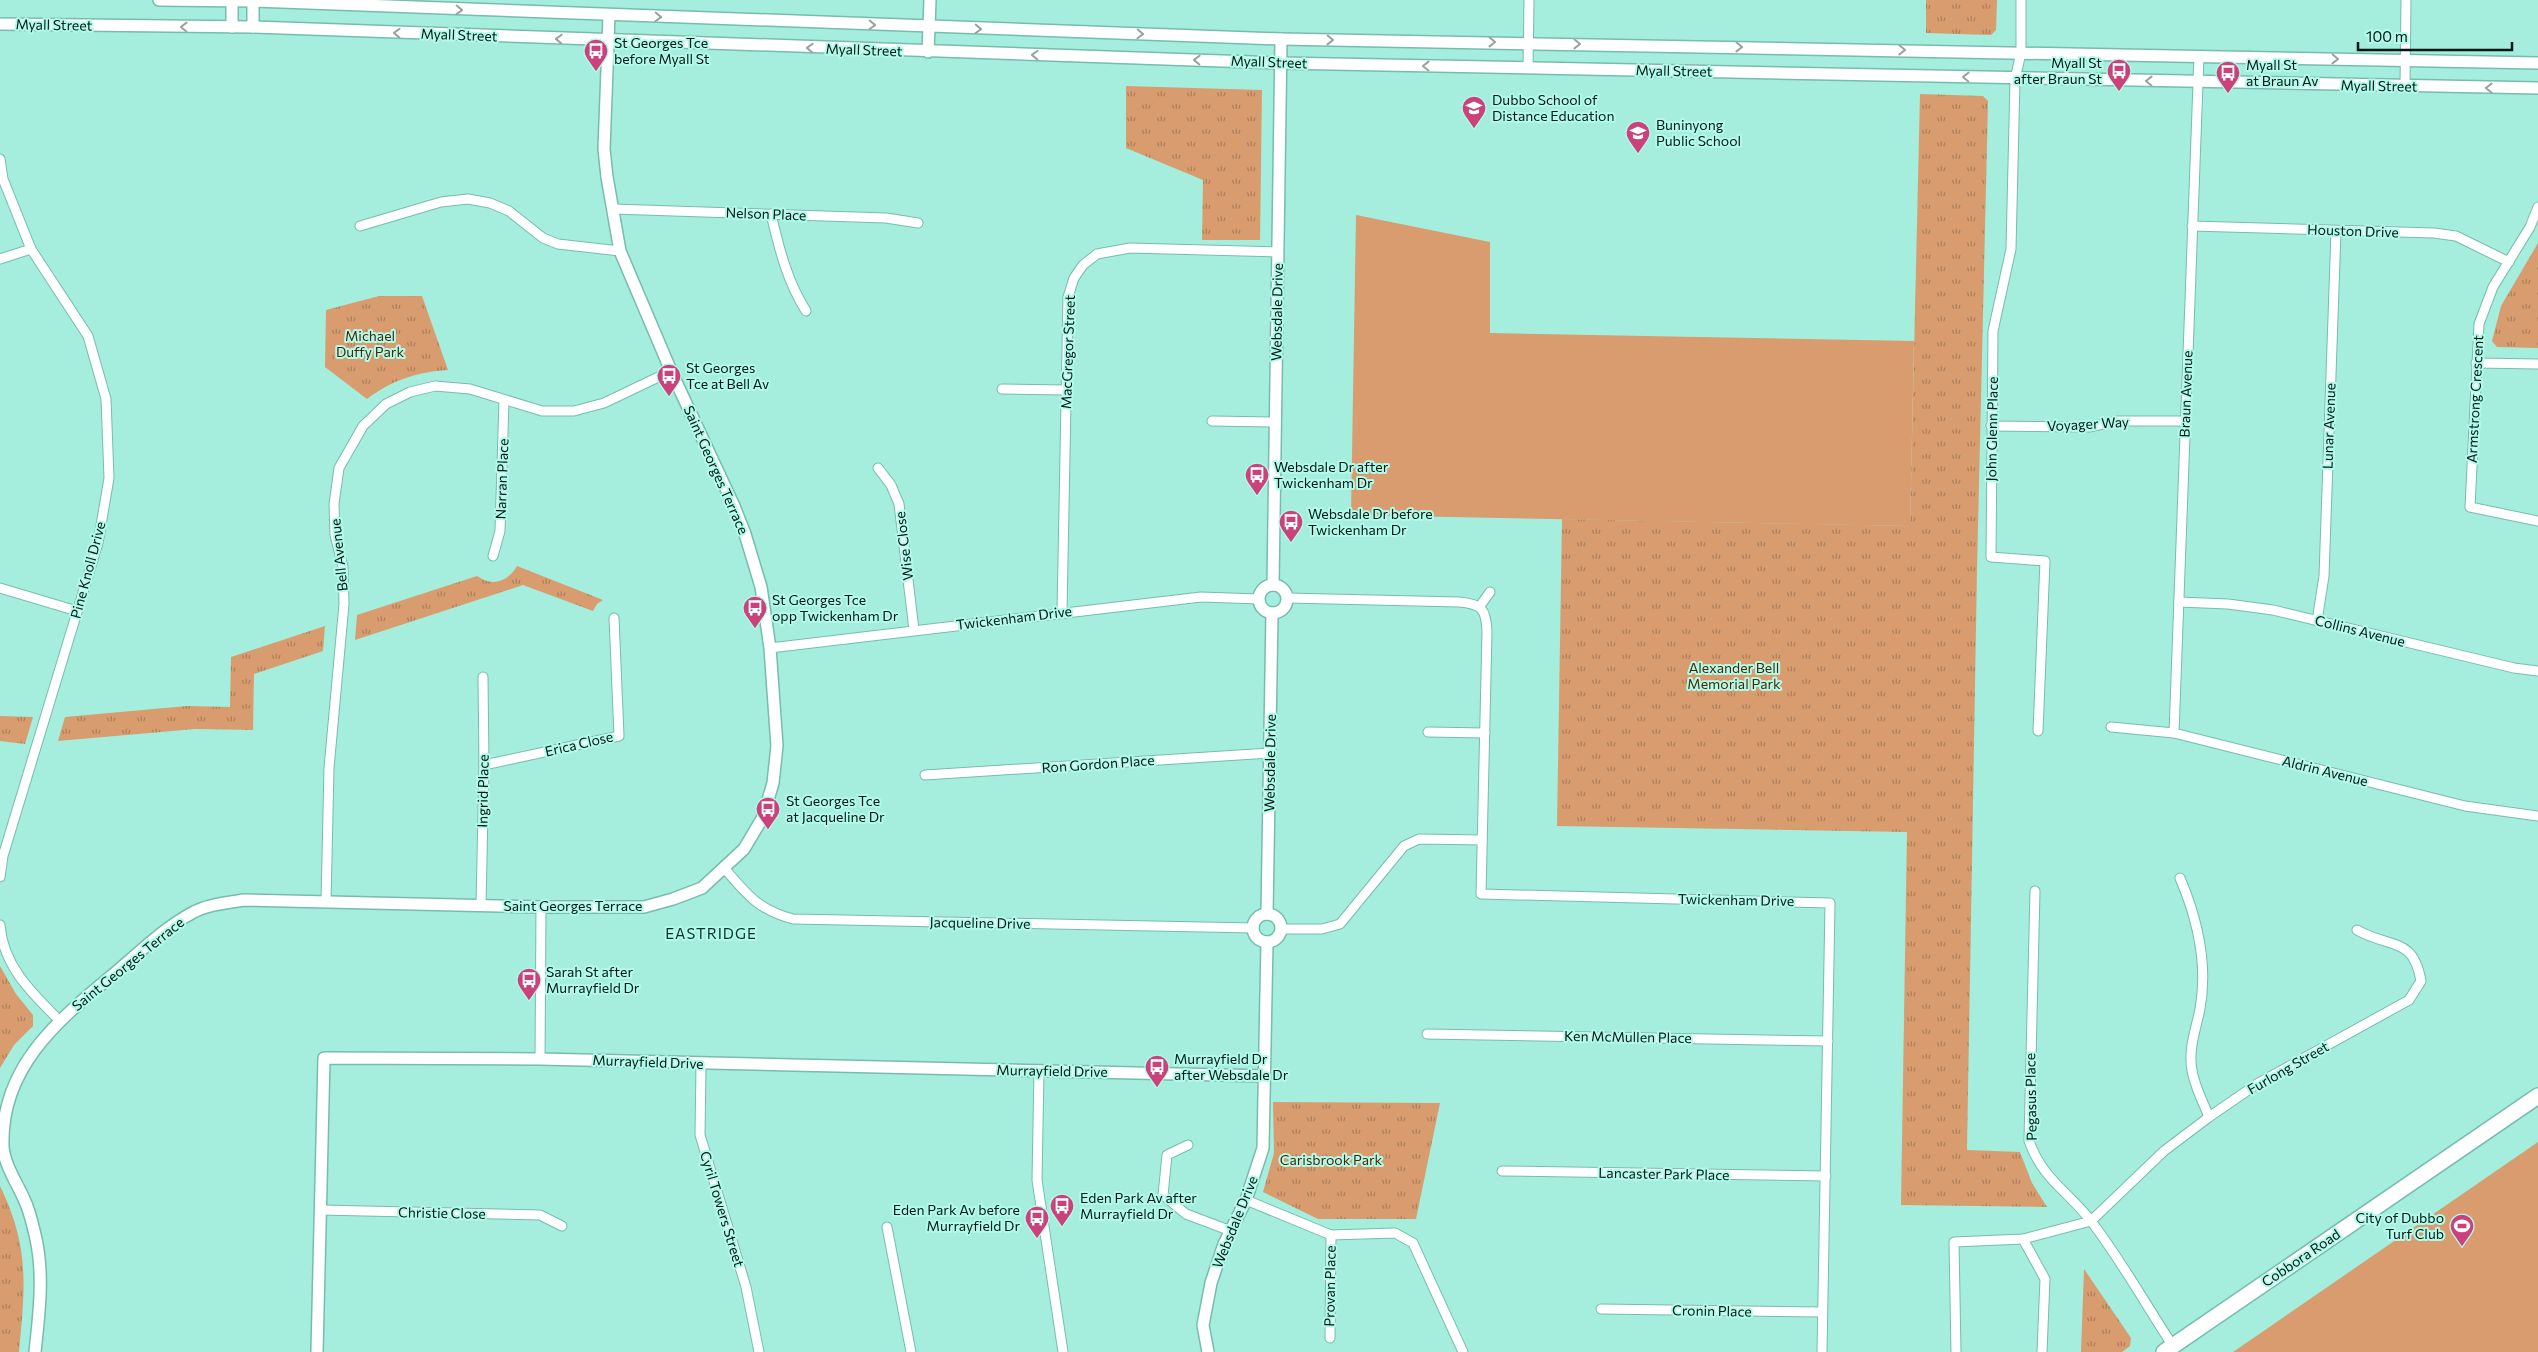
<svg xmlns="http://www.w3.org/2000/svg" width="2538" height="1352" viewBox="0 0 2538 1352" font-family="Commissioner,sans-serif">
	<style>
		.grass { fill: #d89c6f }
		.park { fill: url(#park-tufts) }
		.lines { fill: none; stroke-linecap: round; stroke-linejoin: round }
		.minor-casing { stroke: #76bdad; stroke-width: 11 }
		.tertiary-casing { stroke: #76bdad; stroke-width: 14 }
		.primary-casing { stroke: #76bdad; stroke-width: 18 }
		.minor { stroke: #fff; stroke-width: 9 }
		.tertiary { stroke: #fff; stroke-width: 11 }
		.primary { stroke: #fff; stroke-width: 15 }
		.oneway { stroke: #99a2a0 }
		.labels { text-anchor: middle; stroke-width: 4; stroke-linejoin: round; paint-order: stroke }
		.street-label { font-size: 14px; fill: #001712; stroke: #b2fbea }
		.poi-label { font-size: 14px; fill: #001712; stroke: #b2fbea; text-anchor: start }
		.park-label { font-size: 14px; fill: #4c2601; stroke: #b2fbea }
		.neighbourhood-label { font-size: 15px; letter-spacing: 1px; fill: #09312a; stroke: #b2fbea }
	</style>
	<defs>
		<pattern id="park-tufts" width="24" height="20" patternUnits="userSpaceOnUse" patternTransform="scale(1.25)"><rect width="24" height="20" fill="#d89c6f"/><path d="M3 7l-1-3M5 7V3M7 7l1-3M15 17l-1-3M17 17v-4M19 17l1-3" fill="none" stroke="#ad7e5a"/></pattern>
	</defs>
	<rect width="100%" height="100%" fill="#a5eddc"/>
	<g class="grass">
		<path d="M1356,215L1490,242V333L1914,341L1910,526L1351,515Z"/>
		<path d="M2538,1142V1352H2233Z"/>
	</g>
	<g class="park">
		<path d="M1926,0H1997L1996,30L1991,35L1926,33Z"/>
		<path d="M1126,86L1262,90L1260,240H1202L1203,180L1126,148Z"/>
		<path d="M1920,94L1983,96L1988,101L1977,569L1967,1150L2020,1152L2032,1183L2047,1207L1901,1205L1907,832L1557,826L1562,519L1910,526Z"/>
		<path d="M2538,243V348L2497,347L2492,341L2501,306Z"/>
		<path d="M379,296H422L448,370C417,372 392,380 367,399L325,367L326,310Z"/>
		<path d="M517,566L603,600L597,604L593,611L523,585L355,640L357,615L477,576C492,587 508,582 517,566Z"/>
		<path d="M325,626L323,651L254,674L253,730L195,729L58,741L65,717L187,706L230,707L231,657Z"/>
		<path d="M0,716L33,717L25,744L0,741Z"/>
		<path d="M0,966L16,994L33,1015V1026L14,1045L0,1068Z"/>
		<path d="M1273,1102L1440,1103L1416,1219H1318L1263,1192L1274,1153Z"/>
		<path d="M0,1186C30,1248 25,1286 19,1352H0Z"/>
		<path d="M2084,1269L2131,1338L2130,1346L2122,1352H2081Z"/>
	</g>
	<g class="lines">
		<defs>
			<g id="minor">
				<path d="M2021,0V53L2015,79L2011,249L1993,331L1991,557L2045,561L2038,731"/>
				<path d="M1528,68L1529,0"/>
				<path d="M2405,86L2406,0"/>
				<path d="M0,159L3,179L31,249L88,336L106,399L109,478L98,543L3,856L0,877"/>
				<path d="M2538,207L2530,227L2493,287L2479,324L2470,507L2538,521"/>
				<path d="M613,209L886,218L918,223"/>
				<path d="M771,214C779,248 787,281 806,311"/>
				<path d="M360,226L441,202L468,199L490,203L509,211L543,238L558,244L620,251"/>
				<path d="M2192,226L2434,233L2456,236L2509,262"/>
				<path d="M0,259L31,249"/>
				<path d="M2476,363L2538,364"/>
				<path d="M1002,389L1066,390"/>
				<path d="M1212,421L1275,422"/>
				<path d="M1991,426L2089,427L2117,421H2185"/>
				<path d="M878,468L891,485L899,504L914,630"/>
				<path d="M493,556L500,531L504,400"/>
				<path d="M0,588L77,611"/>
				<path d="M1287,598L1459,602C1481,604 1486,608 1487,631L1481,894L1830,903L1822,1352"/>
				<path d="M2179,602L2228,604L2273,610L2514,668L2538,671"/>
				<path d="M1480,606L1490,592"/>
				<path d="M1062,612L1068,297L1074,278L1083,265L1097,254L1130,248L1278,252"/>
				<path d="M2317,621L2324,576L2336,231"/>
				<path d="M770,648L1201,597L1259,599"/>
				<path d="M2111,727L2174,733L2465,806L2538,816"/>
				<path d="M1428,732L1485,733"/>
				<path d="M2174,733L2199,56"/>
				<path d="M484,765L619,736L614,618"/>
				<path d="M925,775L1270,753"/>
				<path d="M725,869C747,895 759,910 793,919L1253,928"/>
				<path d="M2180,878C2197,918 2208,965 2200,1009C2196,1029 2188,1049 2192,1070C2194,1085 2203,1102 2209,1117"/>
				<path d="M2035,891L2029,1141C2043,1180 2068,1191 2091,1221C2121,1260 2146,1305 2173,1346"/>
				<path d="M326,902L329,768L344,604L343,567L335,535L334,504L339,468L363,426L386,404L410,392L435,386L470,389L542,411H574L604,403L671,371"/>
				<path d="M481,905L484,765L483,677"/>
				<path d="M0,925C3,966 32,993 59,1020"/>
				<path d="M1281,929H1322L1340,924L1404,846L1419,839L1482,840"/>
				<path d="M1427,1034L1828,1041"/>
				<path d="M540,1059L541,907"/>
				<path d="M701,1064L700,1135L746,1287L759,1352"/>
				<path d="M1039,1071L1037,1180L1063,1352"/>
				<path d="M1188,1145L1167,1155L1163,1195L1186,1214L1231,1231"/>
				<path d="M1502,1171L1826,1176"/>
				<path d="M1246,1200L1331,1235L1395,1233L1413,1243L1463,1352"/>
				<path d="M320,1210L540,1215L562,1226"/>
				<path d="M887,1227L911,1352"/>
				<path d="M2023,1239L2045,1279L2042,1352"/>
				<path d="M1601,1309L1822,1312"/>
				<path d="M1330,1338L1331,1235"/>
				<path d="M1956,1352L1954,1242L2023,1239L2091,1221L2164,1151L2209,1117L2257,1084L2409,1000L2421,981C2413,936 2391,949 2357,930"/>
			</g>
			<g id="tertiary">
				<path d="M159,0L253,1L1281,39L2538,63"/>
				<path d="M232,0V27"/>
				<path d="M0,24L253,27L1281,63L2538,88"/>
				<path d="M253,27V0"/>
				<path d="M928,52L930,0"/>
				<circle cx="1273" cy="599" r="14"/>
				<path d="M1273,585L1281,39"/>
				<path d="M1267,914L1272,613"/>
				<circle cx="1267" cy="928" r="14"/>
				<path d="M35,1352C39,1315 44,1276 36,1239C33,1226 30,1211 24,1199C17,1183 5,1166 3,1147C0,1069 56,1022 109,978C136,956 162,929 192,913C208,904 227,903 244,900L541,907H644L673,899L702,888L744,849L763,817L773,783L777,746L770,648L761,587L745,534L734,506L671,371L620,251L607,177L604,149L609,16"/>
				<path d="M317,1352L324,1058L540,1059L1265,1076"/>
				<path d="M1208,1352L1203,1325L1211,1283L1224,1244L1246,1200L1263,1148L1267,942"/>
			</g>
			<path id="primary" d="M2164,1352L2538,1096"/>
		</defs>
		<use href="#minor" class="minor-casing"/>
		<use href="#tertiary" class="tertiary-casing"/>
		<use href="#primary" class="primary-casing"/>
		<use href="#minor" class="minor"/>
		<use href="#tertiary" class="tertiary"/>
		<use href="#primary" class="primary"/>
	</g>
	<defs><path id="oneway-chevron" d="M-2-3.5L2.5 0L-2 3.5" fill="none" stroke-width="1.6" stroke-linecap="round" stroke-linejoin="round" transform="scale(1.25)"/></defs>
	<g class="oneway">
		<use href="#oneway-chevron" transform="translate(459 10) rotate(2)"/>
		<use href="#oneway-chevron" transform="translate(658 17) rotate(2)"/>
		<use href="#oneway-chevron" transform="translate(872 25) rotate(2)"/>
		<use href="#oneway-chevron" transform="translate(184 27) rotate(-179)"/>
		<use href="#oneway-chevron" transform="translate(978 29) rotate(2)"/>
		<use href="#oneway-chevron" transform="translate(397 33) rotate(-178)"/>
		<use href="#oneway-chevron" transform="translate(1140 34) rotate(2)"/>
		<use href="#oneway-chevron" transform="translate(559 39) rotate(-178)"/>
		<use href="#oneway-chevron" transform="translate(1330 40) rotate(1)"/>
		<use href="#oneway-chevron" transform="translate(1492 42) rotate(1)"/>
		<use href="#oneway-chevron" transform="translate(1577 44) rotate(1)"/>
		<use href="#oneway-chevron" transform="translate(1739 47) rotate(1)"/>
		<use href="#oneway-chevron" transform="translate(810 48) rotate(-178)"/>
		<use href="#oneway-chevron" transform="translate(1902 50) rotate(1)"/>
		<use href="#oneway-chevron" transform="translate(1035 55) rotate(-178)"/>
		<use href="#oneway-chevron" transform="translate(2335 59) rotate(1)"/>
		<use href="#oneway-chevron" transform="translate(1197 60) rotate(-178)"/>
		<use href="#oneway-chevron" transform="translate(1426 66) rotate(-179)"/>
		<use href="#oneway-chevron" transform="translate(1966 77) rotate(-179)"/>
		<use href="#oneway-chevron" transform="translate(2149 81) rotate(-179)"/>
		<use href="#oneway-chevron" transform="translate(2489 88) rotate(-179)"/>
	</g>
	<defs>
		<symbol id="bus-pin" viewBox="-11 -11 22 30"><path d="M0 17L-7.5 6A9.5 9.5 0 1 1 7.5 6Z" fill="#ca417c" stroke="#b2fbea"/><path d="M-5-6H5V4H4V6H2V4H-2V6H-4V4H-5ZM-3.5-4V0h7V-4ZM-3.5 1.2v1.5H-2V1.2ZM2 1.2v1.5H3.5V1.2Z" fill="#fff"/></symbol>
		<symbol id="school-pin" viewBox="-11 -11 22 30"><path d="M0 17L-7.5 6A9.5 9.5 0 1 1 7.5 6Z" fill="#ca417c" stroke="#b2fbea"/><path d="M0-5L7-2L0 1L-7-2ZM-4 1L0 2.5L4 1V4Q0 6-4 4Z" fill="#fff"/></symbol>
		<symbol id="stadium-pin" viewBox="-11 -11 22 30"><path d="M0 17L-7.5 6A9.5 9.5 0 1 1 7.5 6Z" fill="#ca417c" stroke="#b2fbea"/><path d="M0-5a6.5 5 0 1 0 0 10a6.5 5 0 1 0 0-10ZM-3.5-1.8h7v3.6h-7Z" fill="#fff"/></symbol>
	</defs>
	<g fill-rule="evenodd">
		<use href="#bus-pin" x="582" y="37" width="28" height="38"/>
		<use href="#bus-pin" x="2105" y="57" width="28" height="38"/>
		<use href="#bus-pin" x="2214" y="59" width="28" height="38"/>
		<use href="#school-pin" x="1460" y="94" width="28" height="38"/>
		<use href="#school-pin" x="1624" y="119" width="28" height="38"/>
		<use href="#bus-pin" x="655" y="362" width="28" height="38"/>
		<use href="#bus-pin" x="1243" y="461" width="28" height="38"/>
		<use href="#bus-pin" x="1277" y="508" width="28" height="38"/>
		<use href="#bus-pin" x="741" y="594" width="28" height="38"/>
		<use href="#bus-pin" x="754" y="795" width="28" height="38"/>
		<use href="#bus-pin" x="515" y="966" width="28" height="38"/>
		<use href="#bus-pin" x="1143" y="1053" width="28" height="38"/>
		<use href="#bus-pin" x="1048" y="1192" width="28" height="38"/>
		<use href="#bus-pin" x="1023" y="1204" width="28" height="38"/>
		<use href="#stadium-pin" x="2448" y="1212" width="28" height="38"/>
	</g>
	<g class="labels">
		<g class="street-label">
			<text transform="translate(54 25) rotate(1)" y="5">Myall Street</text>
			<text transform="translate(459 35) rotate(2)" y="5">Myall Street</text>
			<text transform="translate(864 50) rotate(2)" y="5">Myall Street</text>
			<text transform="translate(1269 62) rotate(2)" y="5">Myall Street</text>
			<text transform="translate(1674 71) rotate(1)" y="5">Myall Street</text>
			<text transform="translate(2379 86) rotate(1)" y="5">Myall Street</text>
			<text transform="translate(766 214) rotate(2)" y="5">Nelson Place</text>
			<text transform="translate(2353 231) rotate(2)" y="5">Houston Drive</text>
			<text transform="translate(1277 312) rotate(-89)" y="5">Websdale Drive</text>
			<text transform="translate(1068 352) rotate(-88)" y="5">MacGregor Street</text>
			<text transform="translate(2186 394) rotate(-88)" y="5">Braun Avenue</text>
			<text transform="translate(2475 399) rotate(-87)" y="5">Armstrong Crescent</text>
			<text transform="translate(2088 424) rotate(-3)" y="5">Voyager Way</text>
			<text transform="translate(2329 426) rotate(-88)" y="5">Lunar Avenue</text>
			<text transform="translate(1992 429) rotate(-89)" y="5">John Glenn Place</text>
			<text transform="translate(716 470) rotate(66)" y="5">Saint Georges Terrace</text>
			<text transform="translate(502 479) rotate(-88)" y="5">Narran Place</text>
			<text transform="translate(904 546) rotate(-97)" y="5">Wise Close</text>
			<text transform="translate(339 555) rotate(-96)" y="5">Bell Avenue</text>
			<text transform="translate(88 570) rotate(-75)" y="5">Pine Knoll Drive</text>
			<text transform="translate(1014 618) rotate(-7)" y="5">Twickenham Drive</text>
			<text transform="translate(2360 631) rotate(14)" y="5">Collins Avenue</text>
			<text transform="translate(579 744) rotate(-13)" y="5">Erica Close</text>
			<text transform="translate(1270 763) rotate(-89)" y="5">Websdale Drive</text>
			<text transform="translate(1098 764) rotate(-4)" y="5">Ron Gordon Place</text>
			<text transform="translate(2325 771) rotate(14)" y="5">Aldrin Avenue</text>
			<text transform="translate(483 791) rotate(-89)" y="5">Ingrid Place</text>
			<text transform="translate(1736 900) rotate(1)" y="5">Twickenham Drive</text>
			<text x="573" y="911">Saint Georges Terrace</text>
			<text transform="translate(980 923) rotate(1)" y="5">Jacqueline Drive</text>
			<text transform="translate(128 964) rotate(-39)" y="5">Saint Georges Terrace</text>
			<text transform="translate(1628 1037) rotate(1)" y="5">Ken McMullen Place</text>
			<text transform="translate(648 1062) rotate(2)" y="5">Murrayfield Drive</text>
			<text transform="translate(2288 1068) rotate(-30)" y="5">Furlong Street</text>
			<text transform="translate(1052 1071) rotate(1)" y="5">Murrayfield Drive</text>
			<text transform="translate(2031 1097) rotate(-91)" y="5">Pegasus Place</text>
			<text transform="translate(1664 1174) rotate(1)" y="5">Lancaster Park Place</text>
			<text transform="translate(722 1209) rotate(73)" y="5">Cyril Towers Street</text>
			<text transform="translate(442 1213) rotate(1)" y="5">Christie Close</text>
			<text transform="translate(1235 1222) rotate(-68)" y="5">Websdale Drive</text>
			<text transform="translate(2301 1258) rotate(-34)" y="5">Cobbora Road</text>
			<text transform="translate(1330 1286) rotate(-89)" y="5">Provan Place</text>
			<text transform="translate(1712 1311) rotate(1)" y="5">Cronin Place</text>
		</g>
		<g class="poi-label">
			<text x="614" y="48">St Georges Tce<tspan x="614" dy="16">before Myall St</tspan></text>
			<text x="2102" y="68" text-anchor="end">Myall St<tspan x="2102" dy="16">after Braun St</tspan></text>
			<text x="2246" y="70">Myall St<tspan x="2246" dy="16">at Braun Av</tspan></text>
			<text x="1492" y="105">Dubbo School of<tspan x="1492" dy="16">Distance Education</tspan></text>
			<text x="1656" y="130">Buninyong<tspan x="1656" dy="16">Public School</tspan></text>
			<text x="686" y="373">St Georges<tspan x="686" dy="16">Tce at Bell Av</tspan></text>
			<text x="1274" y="472">Websdale Dr after<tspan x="1274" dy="16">Twickenham Dr</tspan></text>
			<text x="1308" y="519">Websdale Dr before<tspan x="1308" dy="16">Twickenham Dr</tspan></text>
			<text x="772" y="605">St Georges Tce<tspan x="772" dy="16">opp Twickenham Dr</tspan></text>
			<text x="786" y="806">St Georges Tce<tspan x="786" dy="16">at Jacqueline Dr</tspan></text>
			<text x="546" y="977">Sarah St after<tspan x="546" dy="16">Murrayfield Dr</tspan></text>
			<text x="1174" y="1064">Murrayfield Dr<tspan x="1174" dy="16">after Websdale Dr</tspan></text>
			<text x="1080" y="1203">Eden Park Av after<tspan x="1080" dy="16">Murrayfield Dr</tspan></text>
			<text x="1020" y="1215" text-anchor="end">Eden Park Av before<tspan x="1020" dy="16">Murrayfield Dr</tspan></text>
			<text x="2444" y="1223" text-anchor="end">City of Dubbo<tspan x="2444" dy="16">Turf Club</tspan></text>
		</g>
		<g class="park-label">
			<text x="370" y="341">Michael<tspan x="370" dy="16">Duffy Park</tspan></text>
			<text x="1734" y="673">Alexander Bell<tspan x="1734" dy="16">Memorial Park</tspan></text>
			<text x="1331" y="1165">Carisbrook Park</text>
		</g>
		<g class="neighbourhood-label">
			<text x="711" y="939">EASTRIDGE</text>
		</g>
	</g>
	<path d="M2358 42v8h154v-8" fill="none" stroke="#001712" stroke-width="2.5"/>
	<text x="2366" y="42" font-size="15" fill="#001712" stroke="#b2fbea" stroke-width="4" paint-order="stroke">100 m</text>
</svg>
